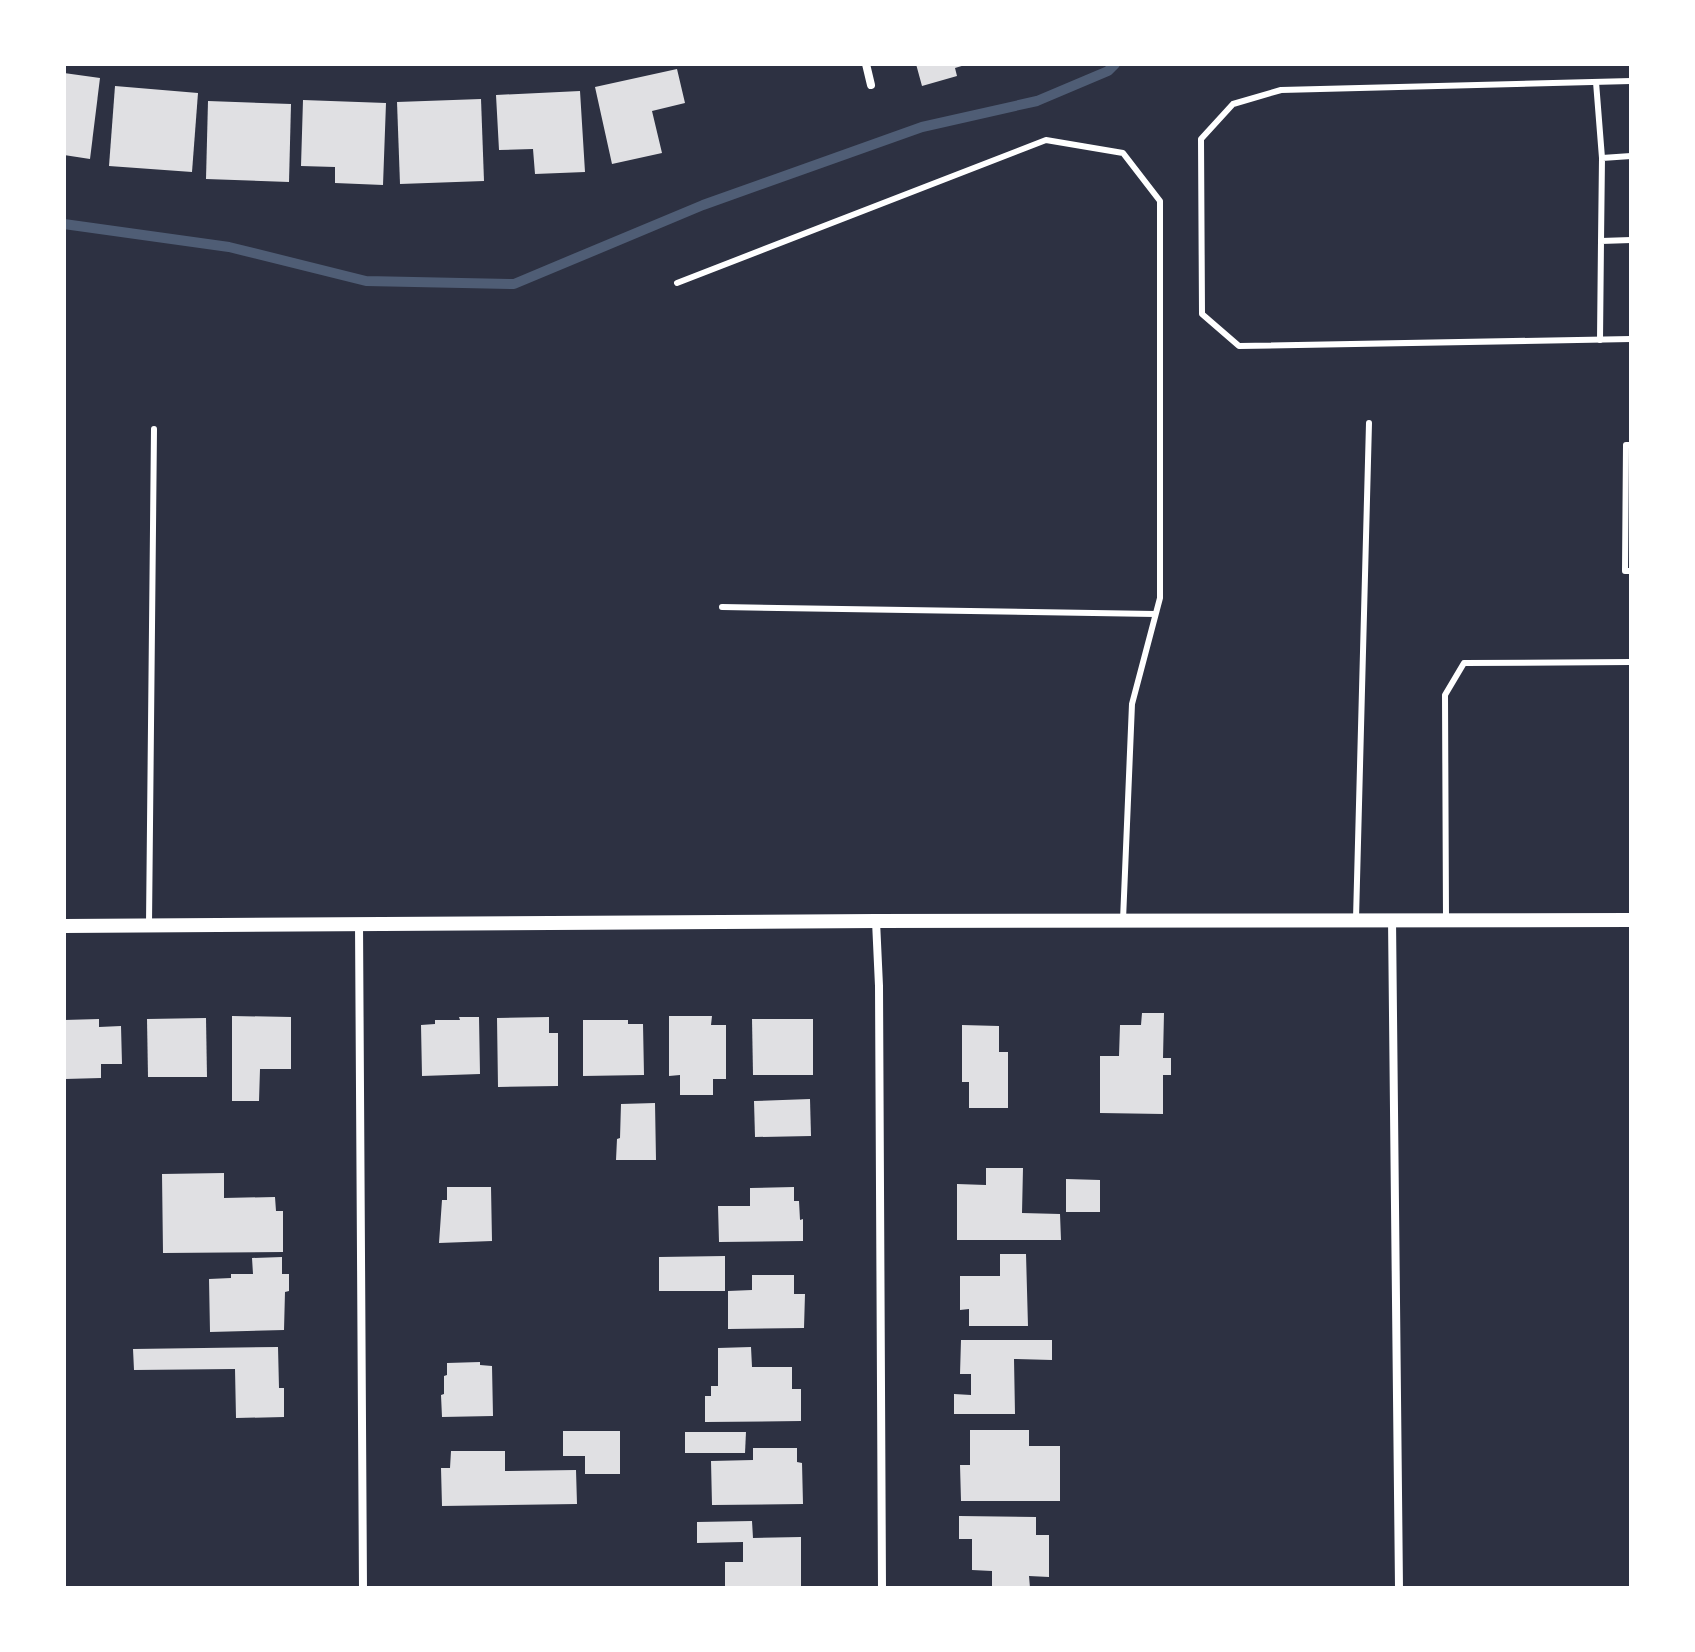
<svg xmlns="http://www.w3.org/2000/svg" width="1695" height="1652" viewBox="0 0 1695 1652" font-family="Raleway,sans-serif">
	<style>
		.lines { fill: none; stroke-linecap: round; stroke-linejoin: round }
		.stream { stroke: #4f5d75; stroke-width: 10 }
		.building { fill: #e0e0e3 }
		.service { stroke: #fff; stroke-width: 6 }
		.minor { stroke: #fff; stroke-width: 8 }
		.tertiary { stroke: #fff; stroke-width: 14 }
	</style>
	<rect width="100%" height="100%" fill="#2d3142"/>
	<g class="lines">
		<path class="stream" d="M64,224L229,247L366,281L514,284L703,205L922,127L1037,101L1108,71L1115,64"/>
	</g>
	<g class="building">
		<path d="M916,64H965V65L955,68L957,76L922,86Z"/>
		<path d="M677,69L685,103L652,111L662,153L612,164L595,87Z"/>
		<path d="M64,73L100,78L90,159L64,155Z"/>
		<path d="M115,86L198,93L192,172L109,166Z"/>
		<path d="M580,91L585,172L535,174L533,149L499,150L496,95Z"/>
		<path d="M481,99L484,181L400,184L397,102Z"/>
		<path d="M303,100L386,103L383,185L335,183V167L301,166Z"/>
		<path d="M208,101L291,104L289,182L206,179Z"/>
		<path d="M1142,1013H1164L1163,1058H1171V1075H1163V1114L1100,1113V1056H1119L1120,1025H1141Z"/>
		<path d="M232,1016L291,1017V1069H260L259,1101H232Z"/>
		<path d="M669,1016H712L711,1025H726V1079H713V1095H680V1075L669,1076Z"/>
		<path d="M459,1017H479L480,1074L422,1076L421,1025L435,1024V1020H460Z"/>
		<path d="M549,1017V1033H558V1086L498,1087L497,1018Z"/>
		<path d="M206,1018L207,1077H148L147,1019Z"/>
		<path d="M99,1019V1027L121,1026L122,1064H101V1078L65,1079L64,1020Z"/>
		<path d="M752,1019H813V1075H753Z"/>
		<path d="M583,1020H628V1024H643L644,1075L583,1076Z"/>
		<path d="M962,1025L999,1026V1052H1008V1108H969V1082H962Z"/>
		<path d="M810,1099L811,1136L755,1137L754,1101Z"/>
		<path d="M655,1103L656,1160H616L617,1139L620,1138L621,1104Z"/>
		<path d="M986,1168H1023L1022,1213L1060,1214L1061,1240H957V1184L986,1185Z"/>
		<path d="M224,1173V1198L275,1197L276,1211H283V1252L163,1253L162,1174Z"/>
		<path d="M1066,1179L1100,1180V1212H1066Z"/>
		<path d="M447,1187H491L492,1241L439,1243L442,1200H447Z"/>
		<path d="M794,1187V1201H799L800,1220L803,1219V1241L719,1242L718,1206H750V1188Z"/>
		<path d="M1000,1254H1026L1028,1326H969V1309L960,1310V1276H1000Z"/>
		<path d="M725,1256V1291H659V1257Z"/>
		<path d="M282,1257V1274H289V1291L285,1292L284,1330L210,1332L209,1279L231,1278V1274H253L252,1258Z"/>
		<path d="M752,1275H794V1294H805L804,1328L728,1329V1291L752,1290Z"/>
		<path d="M961,1340H1052V1360L1014,1359L1015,1414H954V1394L971,1395V1374H960Z"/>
		<path d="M278,1347L279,1388H284V1417L236,1418L235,1369L134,1370L133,1349Z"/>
		<path d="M751,1347L752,1367H792V1389H801V1421L705,1422V1396H711V1386H718V1348Z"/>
		<path d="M480,1362V1365L492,1366L493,1416L442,1417L441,1395L444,1394V1376L447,1375V1363Z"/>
		<path d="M970,1430H1029V1446H1060V1501H961L960,1465H970Z"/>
		<path d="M563,1431H620V1474H585V1456H563Z"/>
		<path d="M685,1432H746L745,1453H685Z"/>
		<path d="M753,1448H797V1462L802,1463L803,1504L712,1505L711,1461L753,1460Z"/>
		<path d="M451,1451H505V1471L576,1470L577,1504L442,1506L441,1468H450Z"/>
		<path d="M959,1516L1036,1517V1535H1049V1577L1029,1576L1030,1588H992V1571L972,1570V1539H959Z"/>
		<path d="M752,1521L753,1538L801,1537V1588H725V1562H743V1542L697,1543V1522Z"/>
	</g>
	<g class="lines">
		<g class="service">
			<path d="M1631,81L1281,90L1233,104L1201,139L1202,314L1239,346L1631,339"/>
			<path d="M1596,82L1602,158"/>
			<path d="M1601,241L1602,158L1631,156"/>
			<path d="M677,283L1046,140L1123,153L1160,201V598L1132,704L1123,920"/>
			<path d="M1600,340L1601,241L1631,240"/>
			<path d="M1631,445H1626L1625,571H1631"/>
			<path d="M722,607L1155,614"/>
			<path d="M1356,919L1369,423"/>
			<path d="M1446,919L1445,695L1464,663L1631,662"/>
			<path d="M149,924L154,429"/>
		</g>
		<g class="minor">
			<path d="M866,64L871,85"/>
			<path d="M1392,919L1399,1588"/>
			<path d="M876,921L879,986L882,1588"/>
			<path d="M359,923L363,1588"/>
		</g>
		<path class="tertiary" d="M64,926L876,921L1631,920"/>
	</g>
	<rect width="1695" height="1652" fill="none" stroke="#ffffff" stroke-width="132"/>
</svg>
